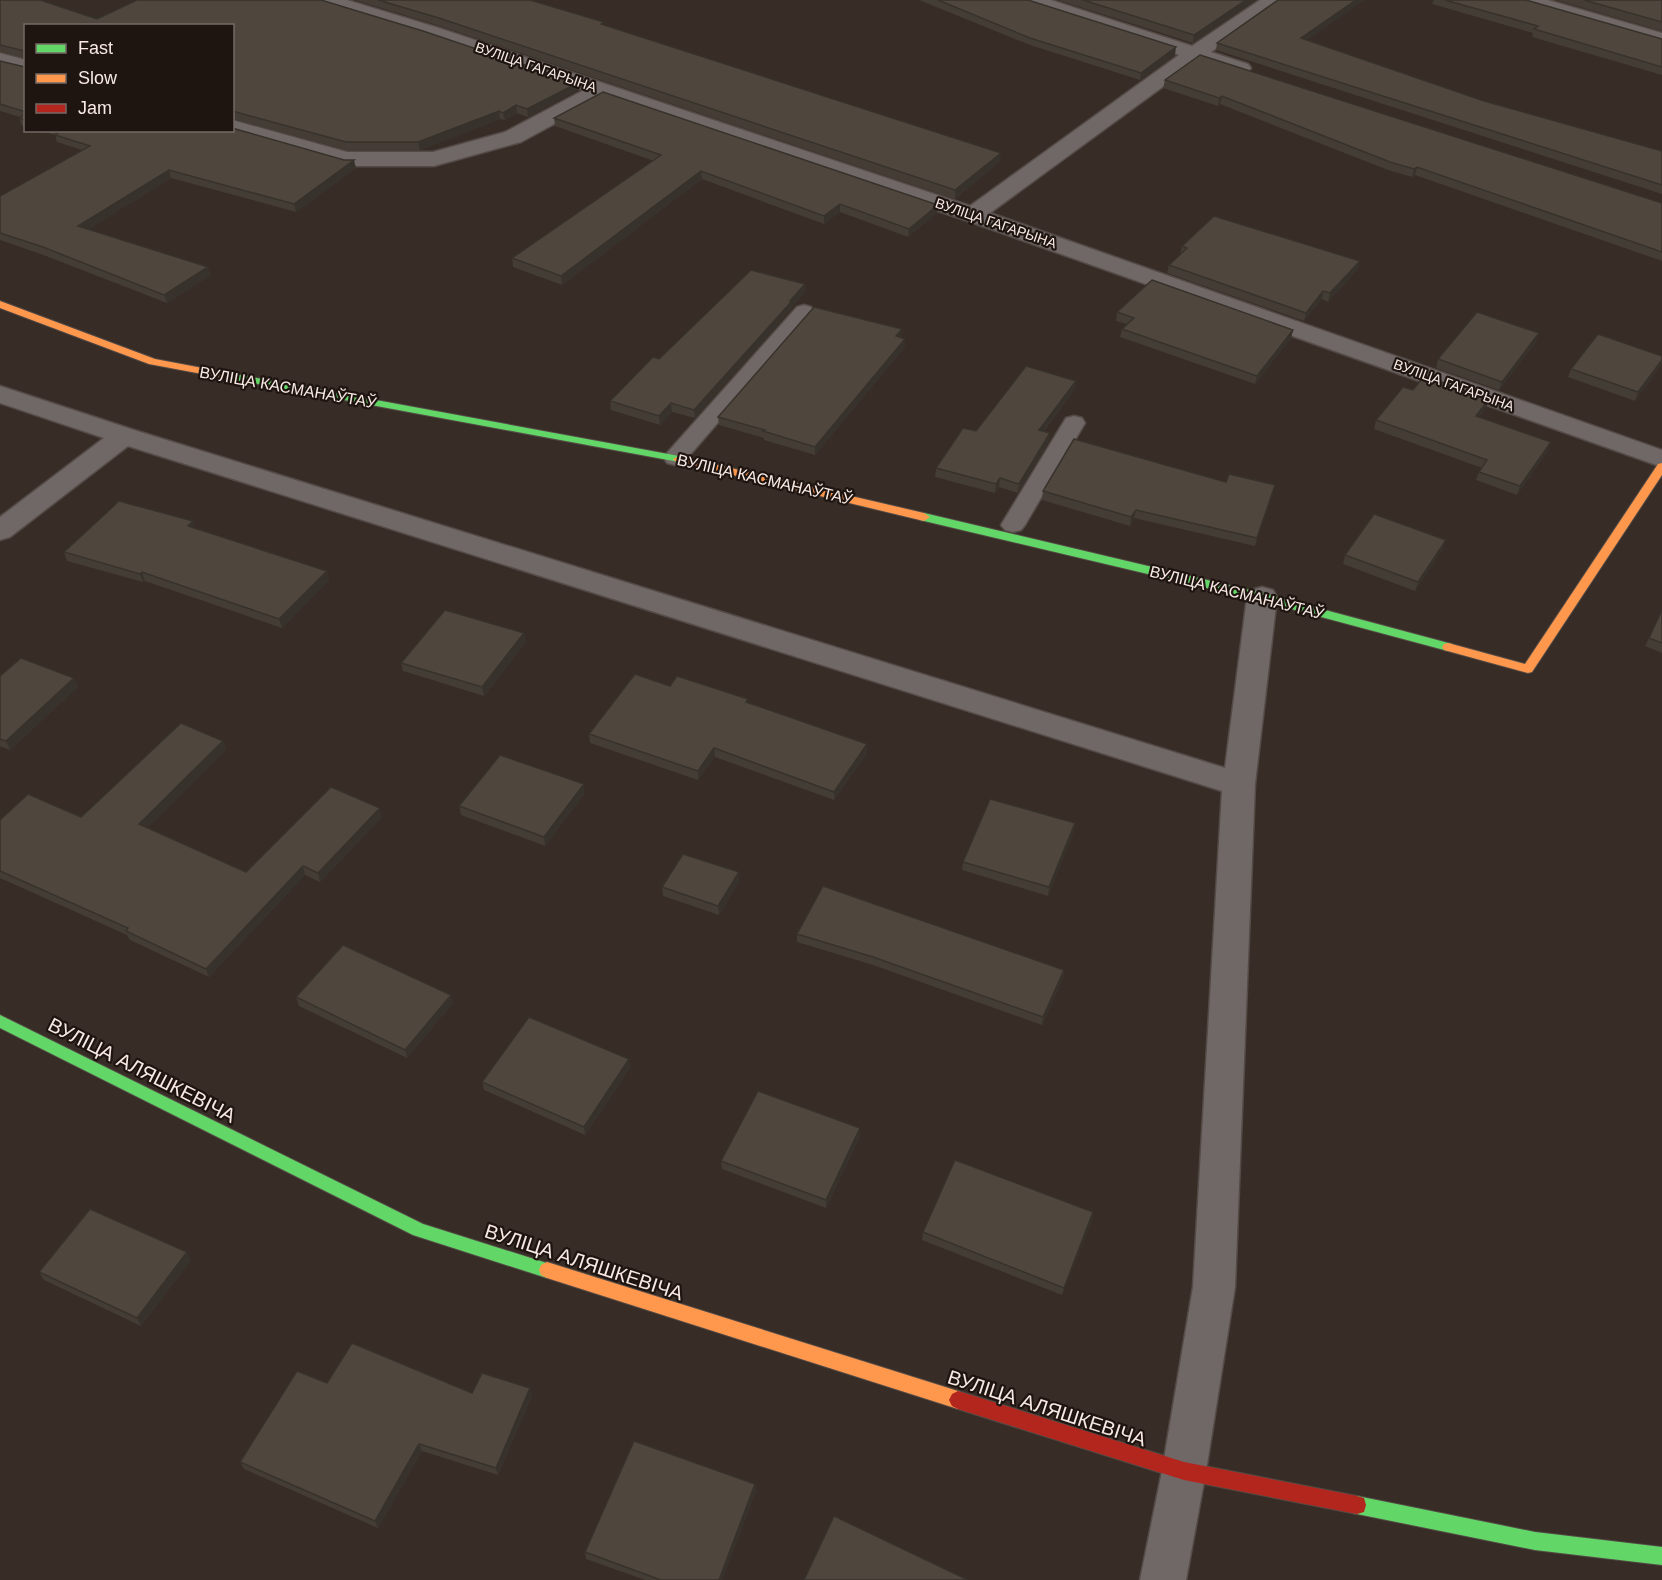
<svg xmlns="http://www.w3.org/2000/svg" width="1662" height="1580" viewBox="0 0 1662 1580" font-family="Helvetica,sans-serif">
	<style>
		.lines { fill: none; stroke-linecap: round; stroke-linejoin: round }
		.lane-casing { stroke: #544b46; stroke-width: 3 }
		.street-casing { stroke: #544b46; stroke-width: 3 }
		.fast-casing { stroke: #544b46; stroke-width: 2 }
		.slow-casing { stroke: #544b46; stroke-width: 2 }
		.jam-casing { stroke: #544b46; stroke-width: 2 }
		.lane { fill: #6f6867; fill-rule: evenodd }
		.street { fill: #6f6867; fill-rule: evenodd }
		.fast { fill: #63d668; fill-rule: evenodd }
		.slow { fill: #ff974d; fill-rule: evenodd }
		.jam { fill: #b3261e; fill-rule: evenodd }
		.wall { fill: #443d35 }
		.shaded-wall { fill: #37322b }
		.building { fill: #4f473e; stroke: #37322b; stroke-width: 1.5 }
		.labels { text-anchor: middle; stroke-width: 4.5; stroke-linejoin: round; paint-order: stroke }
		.far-street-label { font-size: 14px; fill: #f8e9e3; stroke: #1e1410 }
		.street-label { font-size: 16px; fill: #f8e9e3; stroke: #1e1410 }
		.near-street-label { font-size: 20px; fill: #f8e9e3; stroke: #1e1410 }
	</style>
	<rect width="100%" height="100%" fill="#372c26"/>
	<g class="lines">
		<defs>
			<g id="lane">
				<path d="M804,305L811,307L814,311L811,315L683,463L675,465L667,463L664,458L667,453L797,307Z"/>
				<path d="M1074,416L1082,418L1085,423L1025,525L1021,530L1013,532L1005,530L1001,525L1063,423L1066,418Z"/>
			</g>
			<g id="street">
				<path d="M316,0H347L439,28L970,206L1179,55L1024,4L1021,0H1051L1192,46L1260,0H1283L1211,52L1248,64L1251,68L1248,72L1241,74L1198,61L990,213L1662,450V467L965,220L604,97L521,142L434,166H346L224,131L232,130V120L347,152H433L505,132L584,90L425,36L319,4Z"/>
				<path d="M1517,0H1548L1662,33V45L1520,4Z"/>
				<path d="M0,53L26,60V73L0,66Z"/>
				<path d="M0,386L134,430L1225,768L1247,597L1251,590L1262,587L1273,590L1277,597L1255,784L1235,1287L1206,1471L1186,1580H1140L1162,1471L1193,1287L1222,791L128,446L10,537L0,540V517L104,438L0,403Z"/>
			</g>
			<g id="fast">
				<path d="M229,373L679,456L685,459L679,462L225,378L224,376Z"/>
				<path d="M924,513L1262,593L1452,644L1454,647L1448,651L1262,601L920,520L918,517L920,514Z"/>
				<path d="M0,1015L423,1224L553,1265L555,1270L553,1275L547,1278L413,1235L0,1028Z"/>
				<path d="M1357,1496L1535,1532L1662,1547V1565L1535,1550L1357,1514L1350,1512L1348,1505L1350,1498Z"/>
			</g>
			<g id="slow">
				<path d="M0,301L155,359L229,373L234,376L229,379L149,364L0,308Z"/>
				<path d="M679,456L924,513L930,517L924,521L675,461L673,459Z"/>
				<path d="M1662,463V475L1532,672L1528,673L1444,650L1442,647L1444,644L1448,643L1525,664L1658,464Z"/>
				<path d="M547,1262L958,1391L964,1394L967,1400L964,1406L958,1409L547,1278L541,1275L539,1270L541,1265Z"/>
			</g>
			<path id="jam" d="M958,1391L1184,1462L1357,1496L1364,1498L1366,1505L1364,1512L1357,1514L1184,1480L958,1409L952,1406L949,1400L952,1394Z"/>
		</defs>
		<use href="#lane" class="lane-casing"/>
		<use href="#street" class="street-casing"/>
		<use href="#fast" class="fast-casing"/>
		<use href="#slow" class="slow-casing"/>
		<use href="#jam" class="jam-casing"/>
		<use href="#lane" class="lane"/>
		<use href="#street" class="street"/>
		<use href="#fast" class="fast"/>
		<use href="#slow" class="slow"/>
		<use href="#jam" class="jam"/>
	</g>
	<g class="wall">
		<path d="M0,0H40L97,19L137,0H321L423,31L578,83V90L528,117L517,113L505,120L500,119L420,150H347L232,119V26H26V127L22,126L19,118L20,117L0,111V61L25,67V58L0,52Z"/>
		<path d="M355,0H530L1000,161L955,199L440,26Z"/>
		<path d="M919,0H1028L1175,55L1140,80L1030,45Z"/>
		<path d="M1058,0H1256L1193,43Z"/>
		<path d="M1434,0H1526L1662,39V75L1532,37L1533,33L1432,4Z"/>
		<path d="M1556,0H1662V31Z"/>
		<path d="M1308,40L1484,101L1662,151V194L1216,50L1217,43Z"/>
		<path d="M1165,80L1662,203V261L1415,175L1412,177L1388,170L1220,104L1218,106L1163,88Z"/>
		<path d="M554,118L938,205L937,213L908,237L840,212L824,224L702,179L562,285L513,267L512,258L654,161L555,126Z"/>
		<path d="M38,130H232L356,168L296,212L171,178L89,229L211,275L167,303L46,256L0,240V196L82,150L57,142L55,135Z"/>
		<path d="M1182,246L1360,261L1358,269L1328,302L1322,299L1304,321L1167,273L1169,265L1180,254Z"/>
		<path d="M805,292L792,307V309L695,418L672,412L660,425L611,410L610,401L659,359Z"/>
		<path d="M1117,312L1293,330L1291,338L1255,384L1120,337L1122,329L1127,324L1116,321Z"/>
		<path d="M901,338L905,347L815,455L764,440V438L719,425L718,417Z"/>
		<path d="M1536,342L1499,390L1436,368L1438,359Z"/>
		<path d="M1662,356V362L1661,365L1635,401L1568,377L1571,369Z"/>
		<path d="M1076,381L1075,389L1044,431L1050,433L1049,441L1018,493L999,487L995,493L935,477L936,468L976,431Z"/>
		<path d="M1413,390L1489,399L1486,407L1479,417L1548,450L1517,495L1476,480L1479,472L1482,468L1374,429L1376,420Z"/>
		<path d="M1226,482L1275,485L1273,493L1255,546L1134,518L1130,526L1042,500L1043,491Z"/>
		<path d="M195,528L327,571L329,580L282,628L145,581L143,582L67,561L64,552Z"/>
		<path d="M1446,540L1443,548L1415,591L1343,564L1345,555Z"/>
		<path d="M1662,610V653L1645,646Z"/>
		<path d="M524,633L526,642L484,696L403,671L401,663Z"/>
		<path d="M0,676L74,678L78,687L10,750L0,746Z"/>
		<path d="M670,686L748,702L867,753L834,800L715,757L698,780L590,743L589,734Z"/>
		<path d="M223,741L226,749L147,828L246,872L382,817L320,882L305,875L209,977L130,940L127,935L0,878V820L81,817Z"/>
		<path d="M585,793L545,846L461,815L459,806Z"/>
		<path d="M1075,823L1074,831L1048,896L962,870L963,862Z"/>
		<path d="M739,881L719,915L663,896L662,887Z"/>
		<path d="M797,934L1064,970L1063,978L1042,1025L873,965L797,942Z"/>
		<path d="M296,997L453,1003L407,1058L299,1006Z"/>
		<path d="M629,1059L630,1068L585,1135L484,1090L482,1082Z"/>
		<path d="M860,1136L826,1208L722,1169L721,1161Z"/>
		<path d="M1093,1212L1092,1220L1062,1295L922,1240L923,1232Z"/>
		<path d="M191,1260L141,1326L44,1280L39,1272Z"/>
		<path d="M327,1383L472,1393L532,1396L498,1475L422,1451L378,1528L244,1469L240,1462Z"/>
		<path d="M755,1484L756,1491L722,1580H645L586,1559L585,1552Z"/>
	</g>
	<g class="shaded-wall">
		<path d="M1246,0H1256L1193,43L1194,35Z"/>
		<path d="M1356,0H1365L1300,45L1301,38Z"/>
		<path d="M1176,47L1175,55L1140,80L1141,73Z"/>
		<path d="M578,83V90L528,117L527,109Z"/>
		<path d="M1222,96L1220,104L1218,106L1219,98Z"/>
		<path d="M516,105L517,113L505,120L503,113Z"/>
		<path d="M499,111L500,119L420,150L418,142Z"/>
		<path d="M1001,153L1000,161L955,199V190Z"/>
		<path d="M354,160L356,168L296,212L294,204Z"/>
		<path d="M1417,167L1415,175L1412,177L1414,169Z"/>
		<path d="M169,170L171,178L81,234L78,226Z"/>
		<path d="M701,171L702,179L562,285L561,276Z"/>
		<path d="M840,204V212L824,224V216Z"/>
		<path d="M938,205L937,213L908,237L909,229Z"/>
		<path d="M1360,261L1358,269L1328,302L1330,293Z"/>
		<path d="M208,267L211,275L167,303L164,295Z"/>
		<path d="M805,284V292L792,307V309L695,418L694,410Z"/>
		<path d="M1323,291L1322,299L1304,321L1306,313Z"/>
		<path d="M902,329L901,338L896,336Z"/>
		<path d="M1293,330L1291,338L1255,384L1257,376Z"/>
		<path d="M1539,333L1536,342L1499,390L1502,382Z"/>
		<path d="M905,339V347L815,455V447Z"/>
		<path d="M1662,360L1661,365L1635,401L1638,392Z"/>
		<path d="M1076,381L1075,389L1038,438L1039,430Z"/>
		<path d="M1489,399L1486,407L1473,424L1476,416Z"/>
		<path d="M671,403L672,412L660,425L659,416Z"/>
		<path d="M1050,433L1049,441L1018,493L1019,484Z"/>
		<path d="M1551,442L1548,450L1517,495L1520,486Z"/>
		<path d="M1000,478L999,487L995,493L996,484Z"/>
		<path d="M1275,485L1273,493L1255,546L1257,538Z"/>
		<path d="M1136,510L1134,518L1130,526L1131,517Z"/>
		<path d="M193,521L196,530L188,526Z"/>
		<path d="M1446,540L1443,548L1415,591L1418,582Z"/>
		<path d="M327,571L329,580L282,628L279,619Z"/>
		<path d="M142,572L145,581L143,582L140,574Z"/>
		<path d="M524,633L526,642L484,696L482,687Z"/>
		<path d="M74,678L78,687L10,750L6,741Z"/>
		<path d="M223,741L226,749L142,833L139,824Z"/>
		<path d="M867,744V753L834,800V792Z"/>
		<path d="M714,748L715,757L698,780V771Z"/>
		<path d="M584,784L585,793L545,846L544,837Z"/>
		<path d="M380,808L382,817L320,882L318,873Z"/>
		<path d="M1075,823L1074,831L1048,896L1049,887Z"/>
		<path d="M303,866L305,875L209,977L206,969Z"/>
		<path d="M739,872V881L719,915L718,906Z"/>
		<path d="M1064,970L1063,978L1042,1025L1043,1017Z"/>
		<path d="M451,995L453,1003L407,1058L405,1050Z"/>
		<path d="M629,1059L630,1068L585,1135L584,1127Z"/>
		<path d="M860,1128V1136L826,1208V1200Z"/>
		<path d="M1093,1212L1092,1220L1062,1295L1064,1288Z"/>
		<path d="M187,1252L191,1260L141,1326L137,1318Z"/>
		<path d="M530,1388L532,1396L498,1475L496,1468Z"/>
		<path d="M419,1444L422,1451L378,1528L375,1521Z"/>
		<path d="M755,1484L756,1491L722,1580H719Z"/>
	</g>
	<g class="building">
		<path d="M0,0H40L97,19L137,0H321L423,31L578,83L527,109L516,105L503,113L499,111L418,142H346L232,111V26H26V112L0,104V61L25,67V51L0,45Z"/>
		<path d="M378,0H530L604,22L601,24L1001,153L955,190L439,18Z"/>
		<path d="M938,0H1028L1176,47L1141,73L1030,38Z"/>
		<path d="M1083,0H1246L1194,35Z"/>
		<path d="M1278,0H1356L1301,38L1484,101L1662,151V185L1217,43Z"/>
		<path d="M1445,0H1526L1662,39V67L1534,29L1538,26Z"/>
		<path d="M1584,0H1662V22Z"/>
		<path d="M1200,55L1662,203V252L1417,167L1414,169L1390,162L1222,96L1219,98L1165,80Z"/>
		<path d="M603,92L938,205L909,229L840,204L824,216L701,171L561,276L512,258L661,155L554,118Z"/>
		<path d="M26,114V120L19,118Z"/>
		<path d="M232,128L344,160H354L294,204L169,170L78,226L208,267L164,295L43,247L0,233V196L90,146L55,135L62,130H232Z"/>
		<path d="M1214,216L1360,261L1330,293L1323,291L1306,313L1169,265L1187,248L1182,246Z"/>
		<path d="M751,270L805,284L790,301H792L694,410L671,403L659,416L610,401L653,357L659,359Z"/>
		<path d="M1152,280L1293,330L1257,376L1122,329L1134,318L1117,312Z"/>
		<path d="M814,307L902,329L896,336L905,339L815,447L763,431L765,430L718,417Z"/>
		<path d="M1477,312L1539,333L1502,382L1438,359Z"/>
		<path d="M1598,334L1662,356V360L1638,392L1571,369Z"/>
		<path d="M1026,366L1076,381L1039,430L1050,433L1019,484L1000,478L996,484L936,468L963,428L976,431Z"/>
		<path d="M1424,376L1489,399L1476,416L1551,442L1520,486L1479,472L1487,460L1376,420L1403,387L1413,390Z"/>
		<path d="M1074,439L1226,482L1229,474L1275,485L1257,538L1136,510L1131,517L1043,491Z"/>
		<path d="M119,501L193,521L188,526L327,571L279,619L142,572L140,574L64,552Z"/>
		<path d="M1374,514L1446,540L1418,582L1345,555Z"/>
		<path d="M445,610L524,633L482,687L401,663Z"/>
		<path d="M1662,610V643L1649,638Z"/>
		<path d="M21,658L74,678L6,741L0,739V676Z"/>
		<path d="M635,674L670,686L677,676L748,699L746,702L867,744L834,792L714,748L698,771L589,734Z"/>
		<path d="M181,723L223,741L139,824L246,872L331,787L380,808L318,873L303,866L206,969L126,931L128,928L0,871V820L28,794L81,817Z"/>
		<path d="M500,755L584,784L544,837L459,806Z"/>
		<path d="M990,799L1075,823L1049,887L963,862Z"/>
		<path d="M683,854L739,872L718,906L662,887Z"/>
		<path d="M823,886L1064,970L1043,1017L873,957L797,934Z"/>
		<path d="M343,945L451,995L405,1050L296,997Z"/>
		<path d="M529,1017L629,1059L584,1127L482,1082Z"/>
		<path d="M758,1091L860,1128L826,1200L721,1161Z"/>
		<path d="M955,1160L1093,1212L1064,1288L923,1232Z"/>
		<path d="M90,1209L187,1252L137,1318L39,1272Z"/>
		<path d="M352,1343L472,1393L482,1373L530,1388L496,1468L419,1444L375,1521L240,1462L297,1371L327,1383Z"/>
		<path d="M634,1441L755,1484L719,1580H661L585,1552Z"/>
		<path d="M834,1516L968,1580H804Z"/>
	</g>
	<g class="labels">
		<g class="far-street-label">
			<text transform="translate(536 67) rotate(19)" y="5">ВУЛІЦА ГАГАРЫНА</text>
			<text transform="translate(996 223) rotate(19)" y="5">ВУЛІЦА ГАГАРЫНА</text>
			<text transform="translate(1454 385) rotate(20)" y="5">ВУЛІЦА ГАГАРЫНА</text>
		</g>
		<g class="street-label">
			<text transform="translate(288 387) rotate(10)" y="6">ВУЛІЦА КАСМАНАЎТАЎ</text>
			<text transform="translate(765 479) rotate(13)" y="6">ВУЛІЦА КАСМАНАЎТАЎ</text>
			<text transform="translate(1237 592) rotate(14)" y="6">ВУЛІЦА КАСМАНАЎТАЎ</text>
		</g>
		<g class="near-street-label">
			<text transform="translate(142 1070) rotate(27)" y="7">ВУЛІЦА АЛЯШКЕВІЧА</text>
			<text transform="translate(584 1262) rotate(18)" y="7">ВУЛІЦА АЛЯШКЕВІЧА</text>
			<text transform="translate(1047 1408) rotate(18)" y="7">ВУЛІЦА АЛЯШКЕВІЧА</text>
		</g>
	</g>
	<rect x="24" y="24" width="210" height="108" fill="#1e1410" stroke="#756964" stroke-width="1.5"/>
	<rect x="36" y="44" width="30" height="9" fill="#63d668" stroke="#756964" stroke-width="1.5"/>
	<text x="78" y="54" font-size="18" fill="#f8e9e3">Fast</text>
	<rect x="36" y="74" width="30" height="9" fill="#ff974d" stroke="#756964" stroke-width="1.5"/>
	<text x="78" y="84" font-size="18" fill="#f8e9e3">Slow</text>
	<rect x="36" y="104" width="30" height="9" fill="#b3261e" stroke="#756964" stroke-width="1.5"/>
	<text x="78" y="114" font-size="18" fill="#f8e9e3">Jam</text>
</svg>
